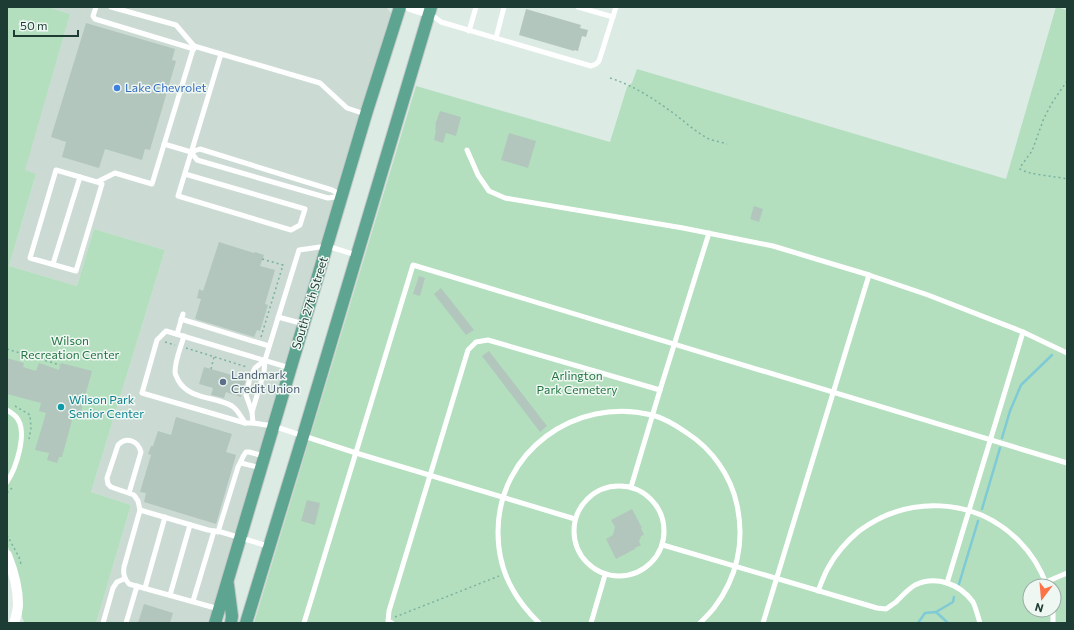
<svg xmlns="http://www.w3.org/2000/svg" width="1074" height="630" viewBox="0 0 1074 630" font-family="Commissioner,sans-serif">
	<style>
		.built { fill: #cbdbd3 }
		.green { fill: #b3dfbe; fill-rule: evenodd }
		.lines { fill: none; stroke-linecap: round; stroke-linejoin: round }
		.stream { stroke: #7fcad6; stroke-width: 2.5 }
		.building { fill: #b2c6bd }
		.primary-casing { stroke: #c0c8c6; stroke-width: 14 }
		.path { stroke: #7ab29f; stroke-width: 1.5; stroke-dasharray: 2 3; stroke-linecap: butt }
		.lane { stroke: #fff; stroke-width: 5 }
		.street { stroke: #fff; stroke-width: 10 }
		.primary { stroke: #5da591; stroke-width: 12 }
		.shop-dot { fill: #3f7fe0; stroke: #eef7f2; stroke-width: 1.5 }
		.service-dot { fill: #5c6f8a; stroke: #eef7f2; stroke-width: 1.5 }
		.culture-dot { fill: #0f9aa8; stroke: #eef7f2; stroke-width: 1.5 }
		.labels { text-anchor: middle; stroke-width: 3; stroke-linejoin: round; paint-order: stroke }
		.shop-label { font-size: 12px; fill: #366cbe; stroke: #eef7f2; text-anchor: start }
		.street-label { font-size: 12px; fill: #1d3c33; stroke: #eef7f2 }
		.park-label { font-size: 12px; fill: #247642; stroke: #eef7f2 }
		.service-label { font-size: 12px; fill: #4e5e75; stroke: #eef7f2; text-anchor: start }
		.culture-label { font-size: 12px; fill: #0d838f; stroke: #eef7f2; text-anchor: start }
	</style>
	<rect width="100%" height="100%" fill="#ddebe5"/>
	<path class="built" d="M48,7H386L388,9L391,13V17L208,623H96L131,505L91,492L165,250L94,229L77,286L9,266L36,174L24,170L70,14Z"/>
	<g class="green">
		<path d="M7,7H48L70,14L25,170L36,174L9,266L77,286L94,229L165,250L91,492L131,505L96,623L24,622L22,617L21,591L13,557L7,545Z"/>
		<path d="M1056,7L1067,10V623H254L416,86L610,142L627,87L632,83L637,69L1006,179ZM1030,586H1054V610H1030Z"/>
	</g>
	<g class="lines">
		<g class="stream">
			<path d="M1002,438L1010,411L1021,385L1052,355"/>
			<path d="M982,509L1000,448"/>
			<path d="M959,584L978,521"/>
			<path d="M936,612L953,602L954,597"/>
			<path d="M918,623L925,613L936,612L948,623"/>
		</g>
	</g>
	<g class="building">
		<path d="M526,9L581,25L580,28L588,30L586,37L582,36L578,51L574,50V51L519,35Z"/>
		<path d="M86,23L175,49L172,60L176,61L150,150L145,149L142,160L105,149L99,168L62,157L66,142L51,137Z"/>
		<path d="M440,111L461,117L456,136L446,133L443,143L434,140L436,130H435L436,125H435Z"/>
		<path d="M509,133L536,141L528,168L501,160Z"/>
		<path d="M754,206L763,209L759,222L750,219Z"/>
		<path d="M219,242L254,253L255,252L264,255L260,266L275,270L265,304L268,305L260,331L257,330L254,337L195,319L201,299L197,298L199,289L203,291Z"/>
		<path d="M419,276L425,278L420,296L413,294Z"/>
		<path d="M441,288L474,330L466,335L434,294Z"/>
		<path d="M489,351L547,426L540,432L482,356Z"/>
		<path d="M7,358L24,363L23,367L36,371L39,363L59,370L61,363L92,371L80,415L74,413L62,457H59L57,463L47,460L49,453L35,450L46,413L39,411L41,403L7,394Z"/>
		<path d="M204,367L246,379L241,397L226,392L224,398L211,395L213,388L199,384Z"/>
		<path d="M176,417L232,434L226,452L236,455L216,524L144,502L146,493L140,492L151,455L148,454L151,446H153L158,431L171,435Z"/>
		<path d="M307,500L320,503L315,525L301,521Z"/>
		<path d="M632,509L642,528H641L644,535L641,536L639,542L641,545L635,548V549L616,559L606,539L613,535L615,527L611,520Z"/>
		<path d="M144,604L173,613L170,623H138Z"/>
	</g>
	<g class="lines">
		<defs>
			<g id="primary">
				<path d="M228,585L232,616L231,623"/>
				<path d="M215,623L366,114L400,7"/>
				<path d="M246,623L303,436L431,7"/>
			</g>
		</defs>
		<use href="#primary" class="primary-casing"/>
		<g class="path">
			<path d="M610,78C632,85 651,97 669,110C682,119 693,130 707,138C713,141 721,142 727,144"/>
			<path d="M1067,81L1052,103L1044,118L1032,151L1021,166L1020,169C1028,175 1056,176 1067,179"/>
			<path d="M261,337L283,265L262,259"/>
			<path d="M165,342L175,345"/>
			<path d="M186,348L247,367"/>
			<path d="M7,349L60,365"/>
			<path d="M211,369L214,357"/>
			<path d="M15,406L30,415L31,428L29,439"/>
			<path d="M7,493L12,488"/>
			<path d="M7,535L19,557L21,564"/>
			<path d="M395,617L499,576"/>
		</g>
		<g class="lane">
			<path d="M96,7L93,16L95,19L194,49"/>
			<path d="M111,7L176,25L194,46"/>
			<path d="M578,7L613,17"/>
			<path d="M429,13L441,22L591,66L596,64L599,61L616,7"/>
			<path d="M469,31L476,7"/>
			<path d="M496,38L504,7"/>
			<path d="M164,144L191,152"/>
			<path d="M200,149L332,190L342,196L328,198L197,160L191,152Z"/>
			<path d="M467,150L478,175L489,191L505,198L683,228L773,246L869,275L928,295L1023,332L1067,353"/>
			<path d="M185,174L305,209L300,225L291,230L178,196C192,149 206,102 221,54L320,83L347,108L365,114"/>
			<path d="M97,182L102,184L76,271L30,258L56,170L97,182L115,173L152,184L194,46L221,54"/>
			<path d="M53,264L80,177"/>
			<path d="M278,317L304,324"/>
			<path d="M181,319L269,346"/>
			<path d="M177,334L183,314"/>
			<path d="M184,336C181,347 175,360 175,372C175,375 177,377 178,380C189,400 215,396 232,406C238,410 241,417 245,423"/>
			<path d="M290,368L166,331L157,340L142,393L245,423H253L273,426L356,453L575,519"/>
			<path d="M660,390L709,233"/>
			<path d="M7,410C10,412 15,415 17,418C28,433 16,468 7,482"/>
			<path d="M252,412L246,395L247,390L250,378L255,368L265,360"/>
			<path d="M253,423L252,412L264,372L265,360L299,250L327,246L356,255"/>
			<path d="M241,463L261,468"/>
			<circle cx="619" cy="531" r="45"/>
			<path d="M129,493L141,452C138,441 127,436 118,445L107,478L108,484L111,487L134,495L138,501L140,510L124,567C123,574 124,578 129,584L219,609"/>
			<path d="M140,510L208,530L221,532L268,546"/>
			<path d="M218,532L238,467C241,462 242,457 246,452H249L264,456"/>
			<path d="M663,545L877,608L886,609C889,607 893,604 896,602C902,596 907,590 915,585C936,575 960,584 973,602C976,608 978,617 980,623"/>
			<path d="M1046,582L1067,573"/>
			<path d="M947,583L1023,332"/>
			<path d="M145,588L165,517"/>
			<path d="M818,591C821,584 824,575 828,568C835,555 847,541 859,531C908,495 974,497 1018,540C1031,553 1041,569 1047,586"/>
			<path d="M170,595L190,525"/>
			<path d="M193,601L214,531"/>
			<path d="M1053,610V623"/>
			<path d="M103,623L113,588L117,582L124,579"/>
			<path d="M126,623L137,586"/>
			<path d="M304,623L413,265L1067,463"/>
			<path d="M392,623L388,621L389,611L468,350L476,342L488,340L660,390L631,487"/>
			<path d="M539,623C529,613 520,603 513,590C503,573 498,552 498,532C498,452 575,396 652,415C664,418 677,426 687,433C712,449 731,476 737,505C745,542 737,578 714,608C710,613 705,618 700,623"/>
			<path d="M591,623L605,575"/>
			<path d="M763,623L869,275"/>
		</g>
		<g class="street">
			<path d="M410,7L429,13"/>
			<path d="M7,555C13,570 18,588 18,604C18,610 16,617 14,623"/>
		</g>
		<use href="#primary" class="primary"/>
	</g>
	<circle class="shop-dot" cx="117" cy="88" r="4"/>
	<circle class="service-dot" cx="223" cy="382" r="4"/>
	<circle class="culture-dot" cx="61" cy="407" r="4"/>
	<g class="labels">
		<g class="shop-label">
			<text x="125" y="92">Lake Chevrolet</text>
		</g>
		<g class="street-label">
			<text transform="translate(310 303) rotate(-73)" y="4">South 27th Street</text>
		</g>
		<g class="park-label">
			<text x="70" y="345">Wilson<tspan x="70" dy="14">Recreation Center</tspan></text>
			<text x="577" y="380">Arlington<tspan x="577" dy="14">Park Cemetery</tspan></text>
		</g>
		<g class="service-label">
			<text x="231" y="379">Landmark<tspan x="231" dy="14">Credit Union</tspan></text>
		</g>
		<g class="culture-label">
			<text x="69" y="404">Wilson Park<tspan x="69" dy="14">Senior Center</tspan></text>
		</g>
	</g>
	<rect width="1074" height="630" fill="none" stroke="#1d3c33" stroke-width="16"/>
	<g transform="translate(1042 598) rotate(196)"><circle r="19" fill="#eef7f2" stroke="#9aaca6"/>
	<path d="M0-3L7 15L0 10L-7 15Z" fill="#ff7147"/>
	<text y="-6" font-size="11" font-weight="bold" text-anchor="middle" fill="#1d3c33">N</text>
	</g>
	<path d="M14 30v6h64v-6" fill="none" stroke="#1d3c33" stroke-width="2"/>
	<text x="20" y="30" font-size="12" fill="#1d3c33" stroke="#eef7f2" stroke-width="3" paint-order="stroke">50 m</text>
</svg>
